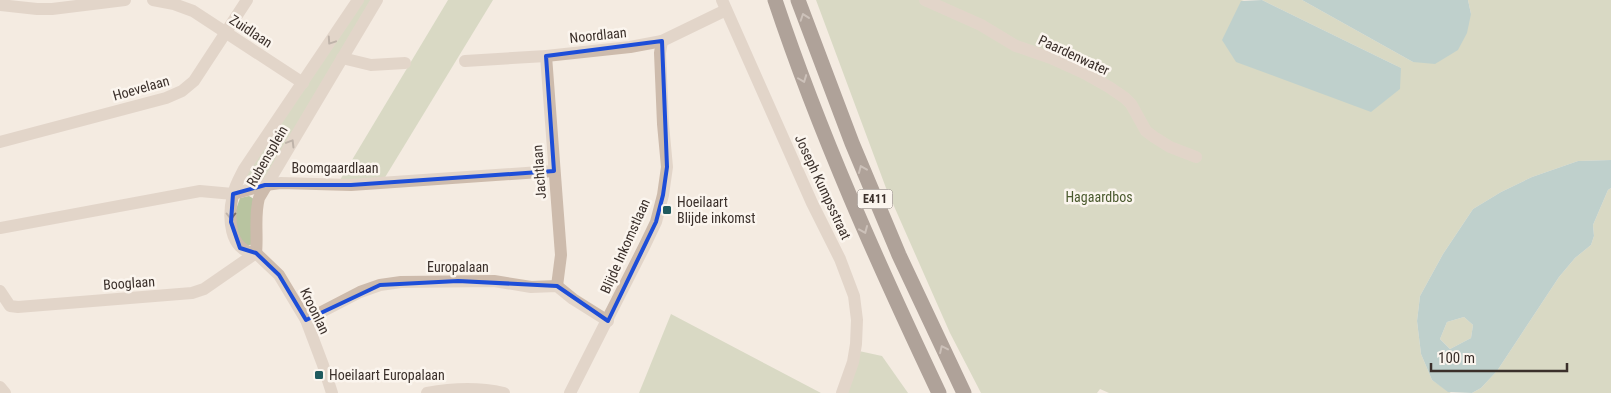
<svg xmlns="http://www.w3.org/2000/svg" width="1611" height="393" viewBox="0 0 1611 393" font-family="'Roboto Condensed',sans-serif">
	<style>
		.green { fill: #b8c4a0 }
		.water { fill: #7fb0b2; fill-rule: evenodd }
		.lines { fill: none; stroke-linecap: round; stroke-linejoin: round }
		.minor { stroke: #cdbbac; stroke-width: 12 }
		.highway { stroke: #5c4a42; stroke-width: 15 }
		.oneway { stroke: #9c8e87 }
		.oneway2 { stroke: #7d6f65 }
		.marked { fill: none; stroke: #1d4ed8; stroke-width: 4; stroke-linejoin: round }
		.poi-dot { fill: #1f5a5e; stroke: #fbf5ee; stroke-width: 2 }
		.labels { text-anchor: middle; stroke-width: 5; stroke-linejoin: round; paint-order: stroke }
		.shield { fill: #fbf5ee; stroke: #756b66; stroke-width: 1 }
		.shield-label { font-size: 12px; font-weight: bold; fill: #3b302b }
		.street-label { font-size: 14px; fill: #3b302b; stroke: #fbf5ee }
		.park-label { font-size: 14px; fill: #4a5a2e; stroke: #fbf5ee }
		.poi-label { font-size: 14px; fill: #3b302b; stroke: #fbf5ee; text-anchor: start }
	</style>
	<rect width="100%" height="100%" fill="#f4ebe1"/>
	<g class="green">
		<path d="M361,0H373L264,180L247,186L243,179Z"/>
		<path d="M448,0H493L384,179L340,180Z"/>
		<path d="M816,0H1244L1241,1L1401,68L1262,0H1302L1413,62L1471,14L1468,0H1611V160L1578,161L1532,177L1501,192L1473,209L1443,254L1420,296L1417,321L1421,354L1432,380L1451,393H1109L1100,389L1097,393H981L950,333L886,188Z"/>
		<path d="M1611,188V393H1472L1481,388L1497,371L1559,277L1575,258L1591,245L1594,236L1593,225L1608,190Z"/>
		<path d="M249,196L254,199V244L246,246L239,240L234,215L240,198Z"/>
		<path d="M671,314L821,393H639Z"/>
		<path d="M1464,317L1473,325L1471,338L1450,349L1440,339L1447,322Z"/>
		<path d="M859,351L882,356L908,393H844Z"/>
	</g>
	<g class="water">
		<path d="M1262,0L1401,68L1400,89L1371,112L1236,62L1222,40L1241,1Z"/>
		<path d="M1302,0H1468L1471,14L1467,33L1458,50L1435,64L1413,62Z"/>
		<path d="M1611,160V188L1608,190L1593,225L1594,236L1591,245L1575,258L1559,277L1497,371L1481,388L1472,393L1448,392L1432,380L1421,354L1417,321L1420,296L1443,254L1473,209L1501,192L1532,177L1578,161ZM1464,317L1473,325L1471,338L1450,349L1440,339L1447,322Z"/>
	</g>
	<g class="lines">
		<g class="minor">
			<path d="M153,0L174,4L193,11L303,83"/>
			<path d="M722,0L812,203L840,259L854,296L857,320L856,344L853,362L842,393"/>
			<path d="M925,0L981,25L1016,46L1051,58L1084,73L1109,87L1125,98L1131,104L1146,131L1154,137L1170,147L1196,157"/>
			<path d="M0,5L37,9H52L125,0"/>
			<path d="M546,56L561,255L557,286"/>
			<path d="M342,58L371,65L405,63"/>
			<path d="M465,61L546,56L630,47L662,41L726,10"/>
			<path d="M0,142L166,98L182,91L194,81L247,0"/>
			<path d="M0,228L200,191L233,194L265,185L281,183L351,185L554,171"/>
			<path d="M256,253C228,252 228,215 233,195C235,185 240,177 244,169L358,0"/>
			<path d="M256,253C258,234 254,216 259,198L377,0"/>
			<path d="M256,253L279,275L306,320L323,365L332,393"/>
			<path d="M0,291L10,306L18,307L192,293L204,289L256,253"/>
			<path d="M306,320L360,292L380,285L401,282L494,281L531,287L557,286L573,299L608,321"/>
			<path d="M0,387L5,393"/>
			<path d="M427,393C453,388 478,387 504,393"/>
			<path d="M570,393L644,247L656,222L663,195L667,167L663,124L660,53L662,41"/>
		</g>
		<g class="highway">
			<path d="M775,0C820,135 878,264 939,393"/>
			<path d="M798,0L852,143L899,255L964,393"/>
		</g>
	</g>
	<defs><path id="oneway-chevron" d="M-2-3.5L2.5 0L-2 3.5" fill="none" stroke-width="1.6" stroke-linecap="round" stroke-linejoin="round" transform="scale(1.25)"/></defs>
	<g class="oneway">
		<use href="#oneway-chevron" transform="translate(804 17) rotate(-109)"/>
		<use href="#oneway-chevron" transform="translate(803 79) rotate(69)"/>
		<use href="#oneway-chevron" transform="translate(862 169) rotate(-113)"/>
		<use href="#oneway-chevron" transform="translate(864 230) rotate(67)"/>
		<use href="#oneway-chevron" transform="translate(943 349) rotate(-115)"/>
	</g>
	<g class="oneway2">
		<use href="#oneway-chevron" transform="translate(331 41) rotate(124)"/>
		<use href="#oneway-chevron" transform="translate(291 143) rotate(-59)"/>
		<use href="#oneway-chevron" transform="translate(231 216) rotate(90)"/>
	</g>
	<path d="M0 0H1611V393H0ZM662,41L667,167L663,195L656,222L608,321L557,286L458,281L380,285L306,320L279,275L256,253L240,248L231,222L233,194L265,185H351L554,171L546,56Z" fill="#f4ebe1" fill-opacity=".55" fill-rule="evenodd"/>
	<path class="marked" d="M662,41L667,167L663,195L656,222L608,321L557,286L458,281L380,285L306,320L279,275L256,253L240,248L231,222L233,194L265,185H351L554,171L546,56Z"/>
	<g class="poi-dot">
		<rect x="662" y="205" width="10" height="10" rx="2.5"/>
		<rect x="314" y="370" width="10" height="10" rx="2.5"/>
	</g>
	<g class="labels">
		<rect class="shield" x="857.5" y="189.5" width="35" height="19" rx="4"/>
		<g class="shield-label">
			<text x="875" y="203">E411</text>
		</g>
		<g class="street-label">
			<text transform="translate(251 31) rotate(33)" y="5">Zuidlaan</text>
			<text transform="translate(598 35) rotate(-6)" y="5">Noordlaan</text>
			<text transform="translate(1074 55) rotate(25)" y="5">Paardenwater</text>
			<text transform="translate(141 88) rotate(-16)" y="5">Hoevelaan</text>
			<text transform="translate(267 156) rotate(-60)" y="5">Rubensplein</text>
			<text x="335" y="173">Boomgaardlaan</text>
			<text transform="translate(539 172) rotate(-94)" y="5">Jachtlaan</text>
			<text transform="translate(823 187) rotate(65)" y="5">Joseph Kumpsstraat</text>
			<text transform="translate(625 246) rotate(-66)" y="5">Blijde Inkomstlaan</text>
			<text x="458" y="272">Europalaan</text>
			<text transform="translate(129 283) rotate(-4)" y="5">Booglaan</text>
			<text transform="translate(315 311) rotate(64)" y="5">Kroonlan</text>
		</g>
		<g class="park-label">
			<text x="1099" y="202">Hagaardbos</text>
		</g>
		<g class="poi-label">
			<text x="677" y="207">Hoeilaart<tspan x="677" dy="16">Blijde inkomst</tspan></text>
			<text x="329" y="380">Hoeilaart Europalaan</text>
		</g>
	</g>
	<path d="M1431 363v8h136v-8" fill="none" stroke="#3b302b" stroke-width="2.5"/>
	<text x="1438" y="363" font-size="15" fill="#3b302b" stroke="#fbf5ee" stroke-width="4" paint-order="stroke">100 m</text>
</svg>
